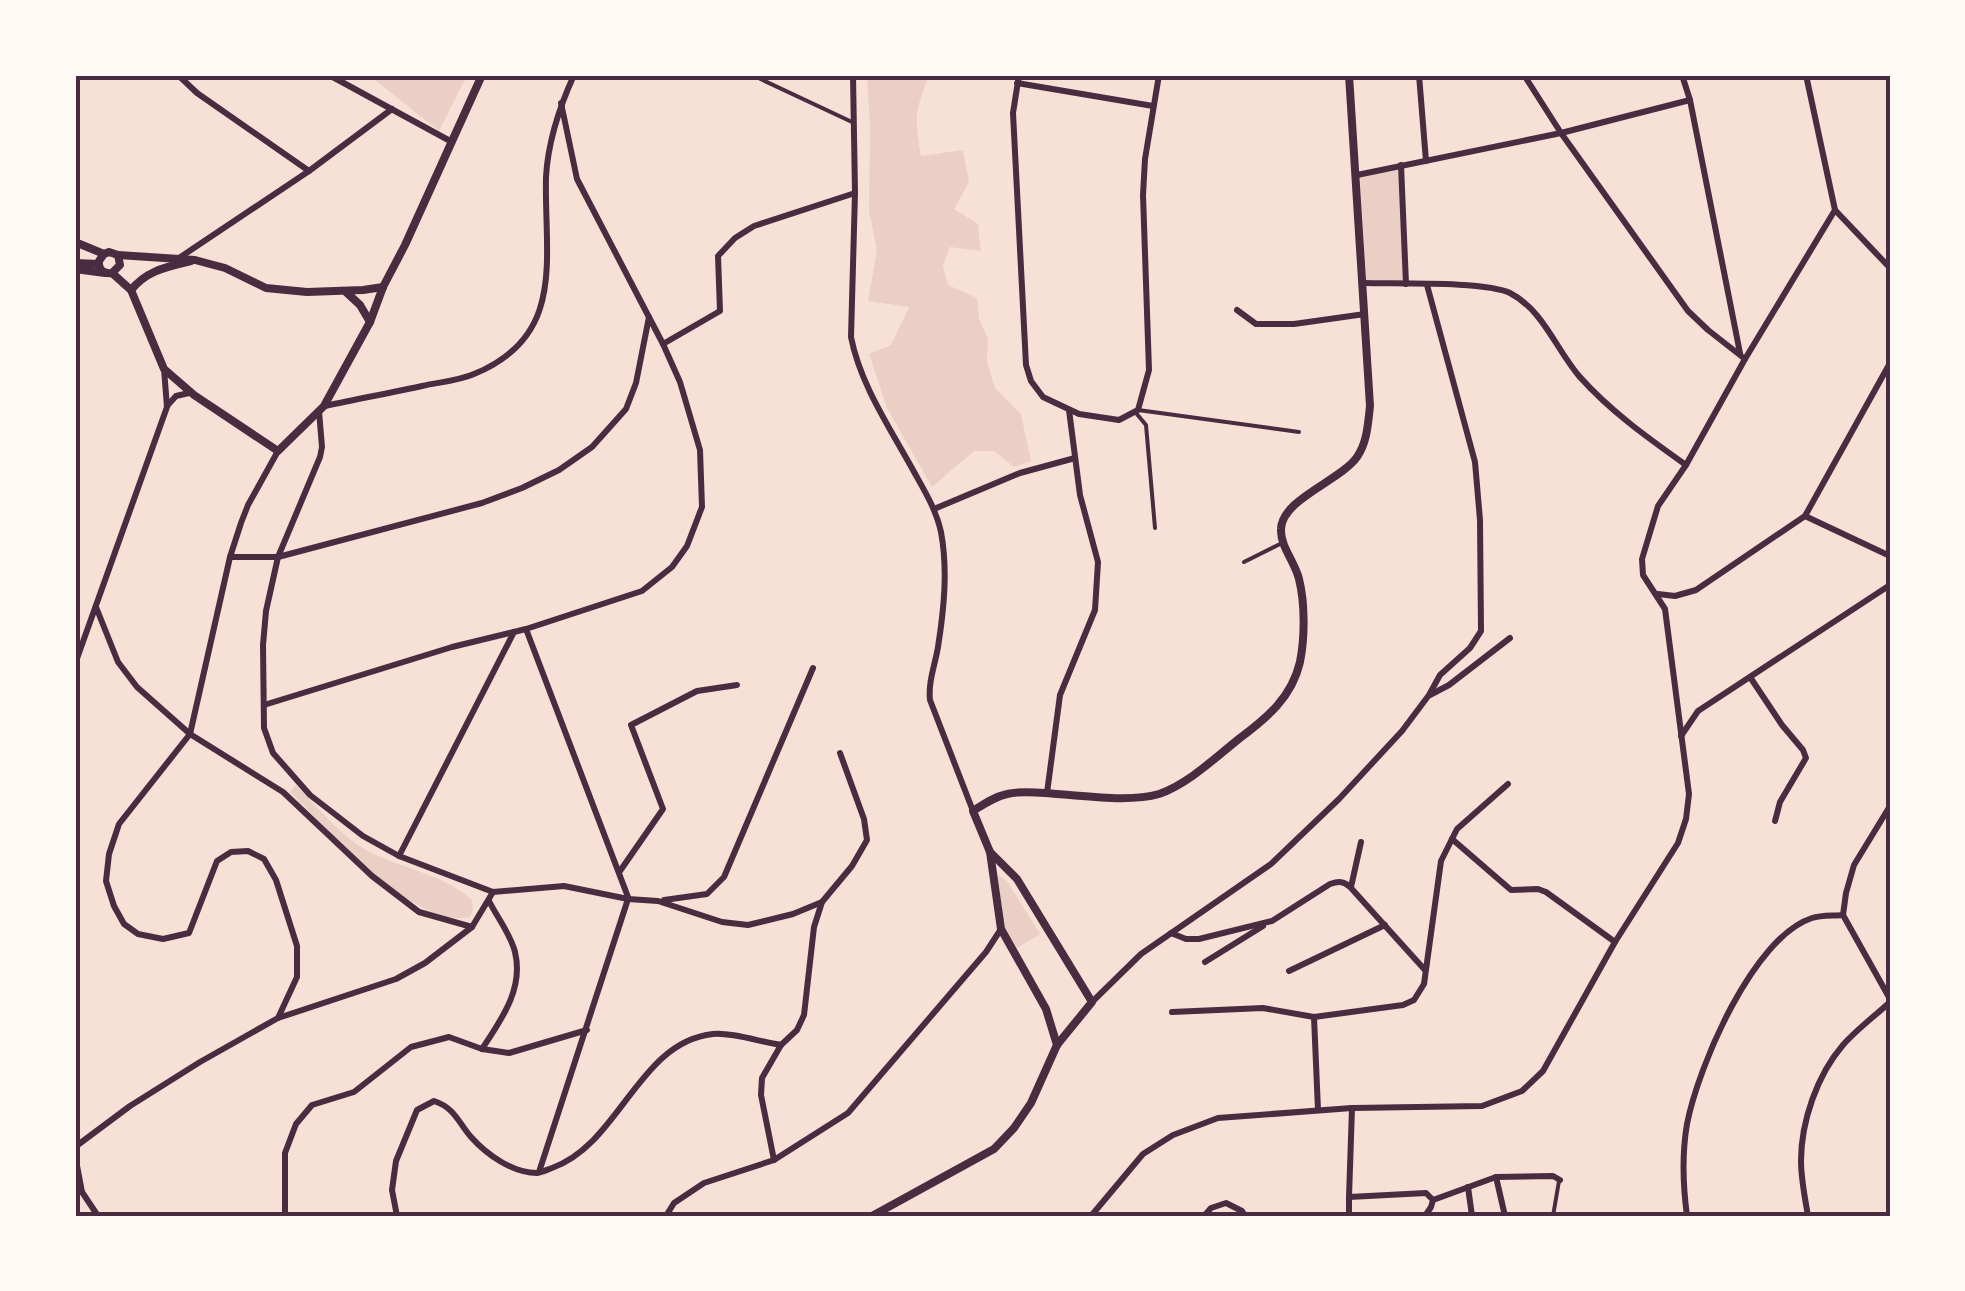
<svg xmlns="http://www.w3.org/2000/svg" width="1965" height="1291" viewBox="0 0 1965 1291" font-family="Literata,serif">
	<style>
		.green { fill: #ebcfc5 }
		.lines { fill: none; stroke-linecap: round; stroke-linejoin: round }
		.service { stroke: #4a2c40; stroke-width: 4 }
		.minor { stroke: #4a2c40; stroke-width: 6 }
		.tertiary { stroke: #4a2c40; stroke-width: 8 }
		.neatline { fill: none; stroke: #4a2c40; stroke-width: 4 }
	</style>
	<rect width="100%" height="100%" fill="#f7e1d7"/>
	<g class="green">
		<path d="M369,75H467L439,131Z"/>
		<path d="M867,75H929C915,113 914,115 921,156L963,150L969,182L954,209L978,224L981,251L950,247L943,266L948,285L977,298L979,319L988,339L987,362L995,388L1021,414L1031,461L1014,467L994,451H974L932,487L887,408L869,354L891,345L909,307L868,301L877,250L869,211L870,126Z"/>
		<path d="M1399,167L1404,281H1366L1360,175Z"/>
		<path d="M296,785C319,809 342,838 372,853C405,869 444,875 472,900L473,909L470,917C414,930 328,828 290,792Z"/>
		<path d="M998,875L1007,881L1040,934L1017,948L1004,929Z"/>
	</g>
	<g class="lines">
		<g class="service">
			<path d="M752,75L852,122"/>
			<path d="M1138,410L1299,432"/>
			<path d="M1136,413L1146,425L1155,528"/>
			<path d="M1244,562L1284,542"/>
			<path d="M1553,1216L1559,1181"/>
		</g>
		<g class="minor">
			<path d="M178,75L197,93L309,171"/>
			<path d="M329,75L452,142"/>
			<path d="M853,75L855,193L851,337C860,384 890,428 913,470C924,490 936,509 941,532C948,570 944,609 938,647C935,665 928,682 930,700L973,811"/>
			<path d="M1019,75L1013,113L1026,365L1031,381L1043,397L1079,414L1119,420L1138,410L1149,370L1143,195L1145,159L1159,75"/>
			<path d="M1419,75L1426,161"/>
			<path d="M1524,75L1561,133L1688,311L1708,330L1745,359"/>
			<path d="M1682,75L1690,100L1740,353"/>
			<path d="M1806,75L1835,210L1890,268"/>
			<path d="M1017,83L1153,106"/>
			<path d="M1401,165L1406,284"/>
			<path d="M1357,175L1561,133L1690,100"/>
			<path d="M179,258L309,171L392,109"/>
			<path d="M1364,283C1395,284 1486,281 1510,293C1543,310 1556,349 1579,376C1610,411 1648,438 1686,465"/>
			<path d="M1237,310L1256,324H1294L1365,314"/>
			<path d="M663,344L720,311L718,256L735,238L754,226L855,193"/>
			<path d="M167,406L176,396L189,393"/>
			<path d="M325,406C357,399 390,393 422,386C439,382 458,381 474,374C567,336 544,258 546,177C548,141 559,108 574,75"/>
			<path d="M319,411L322,447L320,457L278,557L266,611L263,645L264,728L273,753L310,795L363,836L399,856L493,892L564,886L628,899L658,901L722,922L748,925L793,914L822,902"/>
			<path d="M934,509L1020,473L1075,458"/>
			<path d="M1805,516L1890,556"/>
			<path d="M230,557H278L482,503L522,488L559,470L592,447L626,409L636,383L649,317"/>
			<path d="M1658,594L1675,596L1696,590L1805,516L1890,363"/>
			<path d="M96,607L118,662L137,687L190,734L283,792L372,876L419,912L472,927"/>
			<path d="M526,629L628,897"/>
			<path d="M75,664L167,407L164,369"/>
			<path d="M1750,677L1782,725L1803,750L1806,758L1780,802L1775,821"/>
			<path d="M1430,695L1449,685L1510,638"/>
			<path d="M264,705L452,647L526,629L642,591L672,567L687,546L702,507L700,450L680,382L663,344L577,179L561,103"/>
			<path d="M1681,736L1698,711L1890,585"/>
			<path d="M1047,793L1060,695L1095,610L1098,562L1080,495L1069,410"/>
			<path d="M1890,806L1854,865L1846,893L1843,915L1890,999"/>
			<path d="M1452,839L1511,890L1538,889L1546,892L1615,942"/>
			<path d="M399,856L514,632"/>
			<path d="M620,871L663,809L631,725L697,691L737,685"/>
			<path d="M1351,887L1361,842"/>
			<path d="M664,900L707,894L724,877L813,668"/>
			<path d="M1171,933L1186,939H1199L1272,921L1330,884C1339,881 1344,881 1351,888L1425,970"/>
			<path d="M1205,962L1263,926"/>
			<path d="M1289,971L1385,925"/>
			<path d="M1092,1002L1141,954L1271,864L1339,799L1402,731L1429,695L1440,675L1470,648L1481,631L1480,520L1475,462L1427,285"/>
			<path d="M1172,1012L1263,1008L1314,1017L1403,1005L1414,1000L1424,984L1441,861L1457,829L1508,784"/>
			<path d="M1314,1017L1318,1110"/>
			<path d="M278,1018L297,977V946L276,880L264,859L248,851L231,852L217,861L189,933L163,939L138,934L124,924L114,906L106,881L109,854L119,824L190,734L230,557L241,523L248,505L278,451"/>
			<path d="M482,1049C501,1020 524,989 515,952C511,935 497,917 489,901"/>
			<path d="M1352,1108L1349,1197L1426,1193L1433,1200L1431,1207L1425,1216"/>
			<path d="M75,1147L130,1106L200,1062L278,1018L396,979L425,963L472,927L493,892"/>
			<path d="M75,1155L82,1192L98,1216"/>
			<path d="M774,1160L761,1095L762,1078L781,1045L797,1030L804,1015L814,927L822,902L852,866L867,840L864,819L840,753"/>
			<path d="M539,1172L628,899"/>
			<path d="M1496,1177L1505,1216"/>
			<path d="M1468,1187L1472,1216"/>
			<path d="M1433,1200L1496,1177L1553,1176L1560,1180"/>
			<path d="M285,1216V1153L296,1124L312,1105L354,1092L411,1047L449,1037L482,1049L509,1053L587,1030"/>
			<path d="M397,1216L392,1190L396,1161L417,1110L434,1101C455,1108 458,1122 471,1137C487,1155 513,1173 537,1173C540,1173 549,1169 552,1168C620,1144 638,1042 713,1034C731,1032 761,1042 781,1045"/>
			<path d="M666,1216L674,1203L704,1183L774,1160L848,1113L986,952L1001,929"/>
			<path d="M1091,1216L1143,1154L1173,1135L1218,1118L1352,1108L1482,1106L1522,1091L1543,1071L1615,942L1678,843L1686,819L1689,794L1665,609L1643,575L1642,559L1658,506L1686,465L1745,359L1835,210"/>
			<path d="M1204,1216L1211,1208L1226,1203L1242,1211L1245,1216"/>
			<path d="M1349,1216V1197"/>
			<path d="M1687,1216C1683,1186 1682,1153 1687,1124C1698,1067 1753,937 1812,918C1821,915 1833,916 1843,915"/>
			<path d="M1808,1216C1805,1198 1801,1179 1801,1161C1801,1122 1817,1075 1843,1045C1857,1029 1875,1016 1890,1002"/>
		</g>
		<g class="tertiary">
			<path d="M75,242L104,254L109,252L118,255L120,265L112,273C104,274 98,270 99,261L104,254"/>
			<path d="M118,255L195,260L225,268L266,288L307,292L363,290L383,287"/>
			<path d="M75,263L99,264"/>
			<path d="M75,269L105,273"/>
			<path d="M112,273L131,290L164,369L194,395L278,451L324,406L370,322L383,287L405,245L482,75"/>
			<path d="M131,290C147,270 167,267 191,261"/>
			<path d="M346,292L360,305L370,322"/>
			<path d="M1057,1045L1046,1009L1001,929L990,852L973,811C984,804 994,797 1007,794C1019,791 1032,792 1045,793C1076,795 1129,803 1159,794C1188,784 1216,757 1240,738C1267,718 1292,697 1300,662C1305,637 1305,603 1299,579C1295,562 1280,546 1281,529C1282,499 1340,481 1357,457C1367,443 1368,424 1370,406L1349,75"/>
			<path d="M872,1216L994,1149L1014,1128L1031,1103L1057,1045L1092,1002L1017,879L990,852"/>
		</g>
	</g>
	<rect width="1965" height="1291" fill="none" stroke="#fffaf5" stroke-width="155"/>
	<rect x="78" y="78" width="1810" height="1136" class="neatline"/>
</svg>
